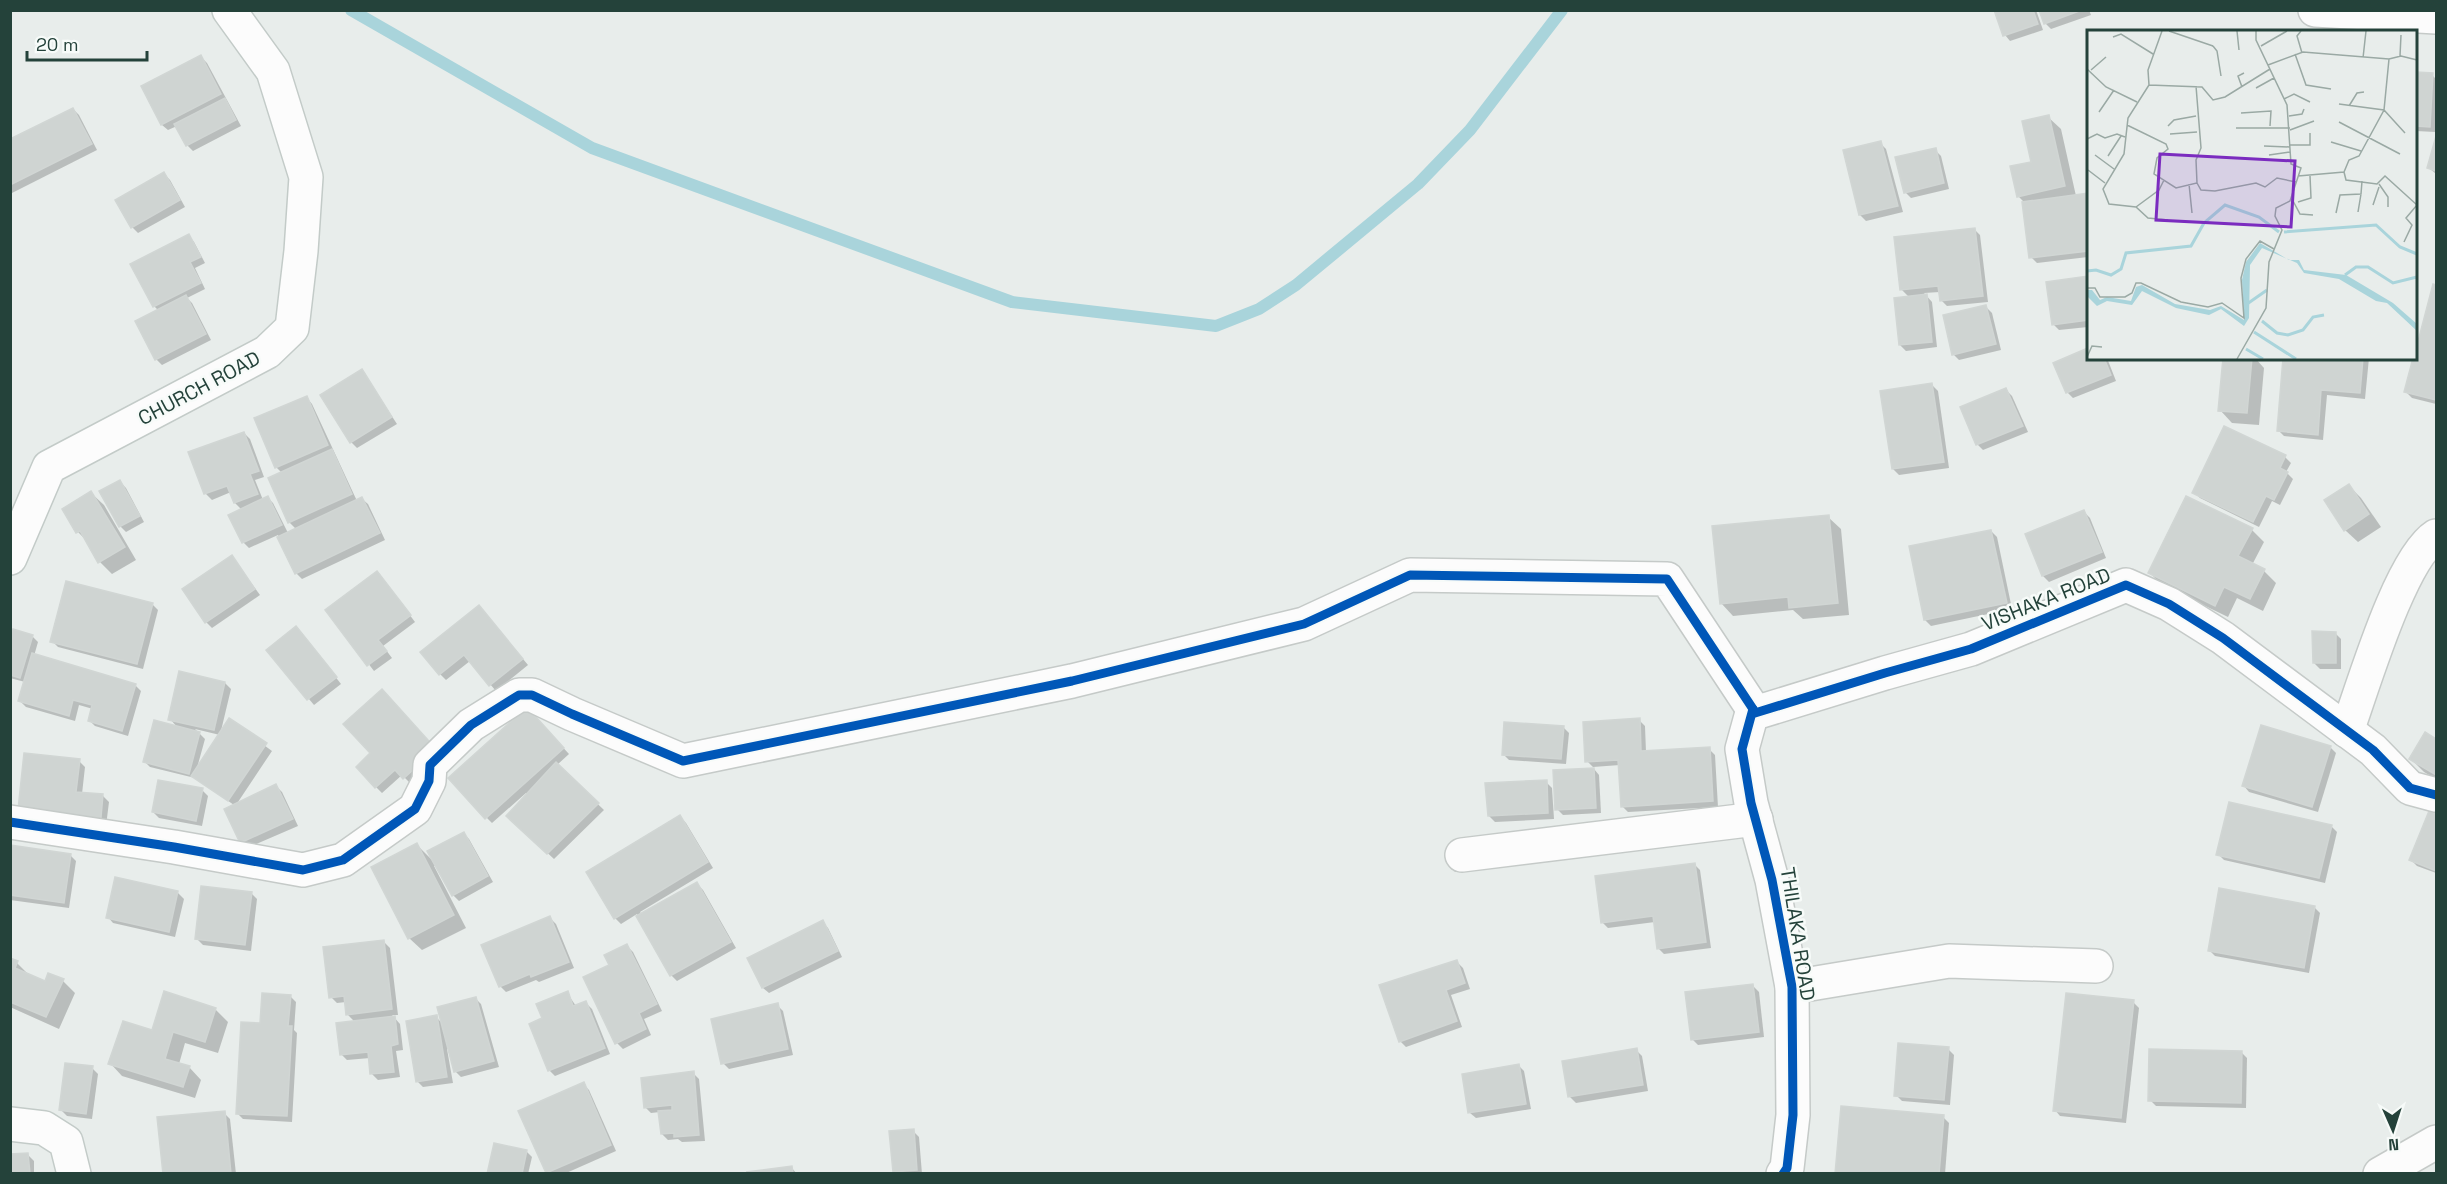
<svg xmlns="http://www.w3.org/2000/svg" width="2447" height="1184" viewBox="0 0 2447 1184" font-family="'Space Grotesk',sans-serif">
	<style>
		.shadow { fill: #0003; fill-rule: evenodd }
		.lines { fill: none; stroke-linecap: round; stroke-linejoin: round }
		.stream { stroke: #a9d4db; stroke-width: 12 }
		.building { fill: #cfd4d2; stroke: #d1d6d4; stroke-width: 1.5 }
		.street-casing { stroke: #c5cac8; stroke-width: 36 }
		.secondary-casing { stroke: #c3cbc8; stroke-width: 36 }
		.street { stroke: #fcfcfc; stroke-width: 33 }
		.secondary { stroke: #fcfcfc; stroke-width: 33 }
		.cycleway-casing { stroke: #f7fbf9; stroke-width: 13 }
		.cycleway { stroke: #0057b8; stroke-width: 9 }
		.labels { text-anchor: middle; stroke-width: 5; stroke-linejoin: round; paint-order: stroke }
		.street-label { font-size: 20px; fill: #24423a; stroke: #f7fbf9 }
		.inset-river { fill: none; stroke: #a9d4db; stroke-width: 3 }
		.inset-road { fill: none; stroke: #9aa9a4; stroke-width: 1.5 }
		.view { fill: #7b2cbf; fill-opacity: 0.15; stroke: #7b2cbf; stroke-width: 3 }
		.inset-edge { fill: none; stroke: #24423a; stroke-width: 3 }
	</style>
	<rect width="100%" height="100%" fill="#e8edeb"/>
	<g class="shadow">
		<path d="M1996,10H2036L2043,30L2010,41L2005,35Z"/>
		<path d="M2041,10H2089L2091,15L2051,29L2045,23Z"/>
		<path d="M201,57L207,63L241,126L193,151L187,145L177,126L168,130L162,125L143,87Z"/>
		<path d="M2416,74L2432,75L2436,79L2435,132L2416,131Z"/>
		<path d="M73,109L79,115L97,150L10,194V141Z"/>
		<path d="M2048,117L2061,129L2076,196L2088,194V257L2037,263L2031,257L2023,201L2018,196Z"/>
		<path d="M2436,142V174L2429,168Z"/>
		<path d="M1880,143L1886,149L1903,212L1866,221L1860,215Z"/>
		<path d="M1935,150L1941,156L1949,189L1911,198L1905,192Z"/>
		<path d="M164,174L170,180L185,207L138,233L132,227Z"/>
		<path d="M1974,229L1980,235L1988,302L1947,306L1941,300L1940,292L1924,293L1932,302L1937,347L1906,351L1900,345L1910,298L1901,289Z"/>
		<path d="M189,236L194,242L205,263L195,268L205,289L187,298L192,303L211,340L162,365L156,359L159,311L154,306Z"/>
		<path d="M2088,278V327L2059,330L2053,324L2048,283Z"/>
		<path d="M2434,286H2436V404L2412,398L2406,392Z"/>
		<path d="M1986,307L1992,313L2001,350L1959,360L1953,354Z"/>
		<path d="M2088,350V358H2107L2116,381L2073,398L2067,392L2055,364Z"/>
		<path d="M2225,358H2255L2264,368L2259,425L2232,423L2220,410Z"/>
		<path d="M2284,358H2369L2365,399L2327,395L2323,440L2284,436L2278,430Z"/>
		<path d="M362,371L397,424L357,448L351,442Z"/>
		<path d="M1932,385L1938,391L1949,468L1899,475L1893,469Z"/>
		<path d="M2006,390L2012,396L2028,432L1983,450L1977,444Z"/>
		<path d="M307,398L312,404L357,501L362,499L368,504L385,540L302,579L296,573L278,535L249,548L243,542L242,510L235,503L231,492L212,500L206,494L190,453L244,433L250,439L264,477L255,480L263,500L268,498L273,503L288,533L296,529L289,522L282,473L276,467Z"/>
		<path d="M2285,457L2291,463L2286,472L2293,479L2280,505L2272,501L2259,527L2200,498L2194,492Z"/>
		<path d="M120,482L126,488L144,522L126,532L120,526L101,492Z"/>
		<path d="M2349,486L2361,498L2381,527L2358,542L2345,530Z"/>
		<path d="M91,493L104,505L136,560L112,574L100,562L88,542L78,532Z"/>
		<path d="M2084,512L2090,518L2106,558L2049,582L2043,576L2027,535Z"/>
		<path d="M1828,517L1841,529L1849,615L1803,619L1793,610L1733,616L1721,603Z"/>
		<path d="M2252,530L2264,542L2252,565L2264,571L2276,583L2263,611L2237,598L2228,617L2162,585L2150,573Z"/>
		<path d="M1991,531L1997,537L2012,609L1931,626L1925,620Z"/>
		<path d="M232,557L260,595L212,628L206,622Z"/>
		<path d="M382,578L415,622L383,646L392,658L374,671L327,610Z"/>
		<path d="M152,604L158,610L143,669L58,647L52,641Z"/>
		<path d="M485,613L528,665L496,691L470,661L446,680L440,674Z"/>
		<path d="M2335,633L2341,639V669H2320L2314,663Z"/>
		<path d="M302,634L341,684L314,705L268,650Z"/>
		<path d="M32,636L38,642L34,656L135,685L141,691L128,736L95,726L89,720L93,709L79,705L75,721L26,707L20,701L25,682L10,678V642Z"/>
		<path d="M225,683L231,689L220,735L230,720L272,751L236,805L276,786L282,792L298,826L247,848L241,842L234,805L195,778L150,767L144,761L178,728L170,719ZM195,729L220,735L197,768L205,739Z"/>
		<path d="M533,715L569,754L557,765L604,810L554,859L514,822L528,795L526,793L492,823L487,818Z"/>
		<path d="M1639,720L1645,726L1646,752L1709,749L1715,755L1718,807L1628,812L1622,806L1620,765L1593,767L1587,761Z"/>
		<path d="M1563,727L1569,733L1566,764L1509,760L1503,754Z"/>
		<path d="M2426,734L2436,740V779L2424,772L2411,759Z"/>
		<path d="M2330,747L2336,753L2318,812L2249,792L2244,786Z"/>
		<path d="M373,753L441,756L410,783L402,775L382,793L376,787Z"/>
		<path d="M79,761L85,767L82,794L103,796L109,802L105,834L24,825Z"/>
		<path d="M1594,769L1599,775L1601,813L1563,815L1557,809Z"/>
		<path d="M1546,782L1552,788L1554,819L1495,822L1489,816Z"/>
		<path d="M202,790L208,796L202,826L159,818L153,812Z"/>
		<path d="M2429,812L2436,815V873L2417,866L2411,860Z"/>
		<path d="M680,817L686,823L713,868L640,912L642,915L697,884L703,890L736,948L677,981L671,975L637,914L621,924L615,918Z"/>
		<path d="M2331,826L2337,832L2325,883L2224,860L2218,854Z"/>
		<path d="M463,833L469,839L493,882L459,901L453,895L436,865L434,866L466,928L422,950L409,938L417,845L433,861Z"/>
		<path d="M10,846L70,855L76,861L69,908L10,900Z"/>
		<path d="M1694,864L1700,870L1711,948L1664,954L1658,948L1655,922L1608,928L1602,922Z"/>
		<path d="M116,879L178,893L184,899L175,937L113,923L108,917Z"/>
		<path d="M251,893L257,899L251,951L203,945L197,939Z"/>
		<path d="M2314,907L2320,913L2309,973L2215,956L2209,950Z"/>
		<path d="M550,918L556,924L574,968L539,982L536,980L506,992L500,986Z"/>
		<path d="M822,922L828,928L842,957L769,993L763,988Z"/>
		<path d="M384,942L390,948L398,1015H392L400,1024L403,1050L396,1051L400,1077L378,1080L372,1074L370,1058L347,1060L341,1054L355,1022L347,1014L346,1002L337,1003L331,997Z"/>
		<path d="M627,946L633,952L662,1011L644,1019L651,1035L623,1049L617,1043L611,965Z"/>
		<path d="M10,960L17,963L29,975L45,983L63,981L75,993L59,1029L10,1007Z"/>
		<path d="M1457,962L1463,968L1470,989L1451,995L1462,1027L1406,1047L1400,1041Z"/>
		<path d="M1753,986L1759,992L1764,1037L1698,1045L1692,1039Z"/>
		<path d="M567,993L576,1006L586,1003L592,1009L610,1054L555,1076L549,1070L544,1019Z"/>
		<path d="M290,996L296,1002L294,1030L297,1033L292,1122L243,1119L237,1113L261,1025Z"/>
		<path d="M475,998L481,1004L499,1067L461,1077L455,1071L449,1048L447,1049L453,1083L423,1087L417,1081L436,1017L442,1023Z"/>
		<path d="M2133,1002L2139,1008L2126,1123L2060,1116L2055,1110Z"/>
		<path d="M777,1005L783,1011L793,1055L729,1069L723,1063Z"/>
		<path d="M215,1009L228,1022L218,1053L185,1043L179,1064L189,1067L201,1080L195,1098L122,1076L110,1063L153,1032Z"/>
		<path d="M1948,1049L1954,1055L1950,1105L1902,1101L1896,1095Z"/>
		<path d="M1636,1050L1642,1056L1648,1091L1576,1103L1570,1097L1564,1062Z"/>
		<path d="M2241,1052L2247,1058L2246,1108L2156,1106L2150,1100Z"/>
		<path d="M1518,1065L1524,1071L1531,1109L1476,1118L1470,1113Z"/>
		<path d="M92,1068L98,1074L92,1119L67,1116L61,1110Z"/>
		<path d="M693,1073L699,1079L705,1141L682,1142L678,1139L668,1140L662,1134L660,1112L651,1113L645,1107Z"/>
		<path d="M583,1084L589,1090L616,1151L564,1174H548Z"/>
		<path d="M224,1113L230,1119L236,1174H165Z"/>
		<path d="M1943,1117L1949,1123L1945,1174H1836Z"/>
		<path d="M913,1131L919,1137L922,1174H896L894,1171Z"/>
		<path d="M526,1151L532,1157L528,1174H489Z"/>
		<path d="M28,1155L34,1161V1174H10Z"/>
		<path d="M791,1167L797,1174H748Z"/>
	</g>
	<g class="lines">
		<path class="stream" d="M351,10L592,148L1012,302L1216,326L1259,309L1296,285L1418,184L1470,130L1562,10"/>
	</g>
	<g class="building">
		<path d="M1994,10H2033L2038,24L2003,36Z"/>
		<path d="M2039,10H2082L2044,24Z"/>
		<path d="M201,55L221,94L161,125L141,86Z"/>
		<path d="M2416,72L2433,73L2430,127L2416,126Z"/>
		<path d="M225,98L236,120L186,146L174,124Z"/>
		<path d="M73,108L92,144L10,185V139Z"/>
		<path d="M2049,115L2065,186L2017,197L2010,166L2031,162L2022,121Z"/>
		<path d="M2436,136V171L2427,168Z"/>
		<path d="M1881,141L1898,206L1859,215L1843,150Z"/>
		<path d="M1936,148L1944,183L1904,193L1895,157Z"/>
		<path d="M164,172L180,200L131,228L115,200Z"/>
		<path d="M2088,193V251L2029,258L2022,202Z"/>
		<path d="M1975,228L1983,296L1940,301L1938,286L1900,290L1894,237Z"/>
		<path d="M189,234L201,257L190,262L201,283L153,307L130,264Z"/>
		<path d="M2088,276V320L2052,325L2046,282Z"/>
		<path d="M2433,284L2436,285V400L2404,392L2413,358H2416V349Z"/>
		<path d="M1927,294L1932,342L1899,345L1894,298Z"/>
		<path d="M186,295L206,334L155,360L135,321Z"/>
		<path d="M1986,305L1996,344L1952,355L1943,315Z"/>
		<path d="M2088,348V358H2104L2111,375L2066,393L2053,363Z"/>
		<path d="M2223,358H2252L2247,413L2218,411Z"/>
		<path d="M2283,358H2363L2360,393L2321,390L2318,435L2277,431Z"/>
		<path d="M362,369L392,417L350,443L320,395Z"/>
		<path d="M1932,383L1944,462L1892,469L1880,391Z"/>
		<path d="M2006,388L2023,426L1976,445L1960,407Z"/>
		<path d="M307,396L328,445L275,468L254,418Z"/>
		<path d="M2224,426L2286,455L2280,468L2288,472L2274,500L2266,496L2253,522L2192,493Z"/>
		<path d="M244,432L259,471L250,474L258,494L234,503L227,486L204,494L188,452Z"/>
		<path d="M332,449L352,494L288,523L268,478Z"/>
		<path d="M120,480L140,516L119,527L99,491Z"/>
		<path d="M2349,484L2369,514L2344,531L2324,500Z"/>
		<path d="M91,491L125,547L98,563L80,531L76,533L62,509Z"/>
		<path d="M268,496L282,525L242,543L228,515Z"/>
		<path d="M2186,496L2253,528L2238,556L2265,569L2250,599L2224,587L2215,606L2148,573Z"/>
		<path d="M362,497L380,533L295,574L277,537Z"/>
		<path d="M2084,510L2102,552L2042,576L2025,534Z"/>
		<path d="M1829,515L1838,603L1789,608L1788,597L1720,604L1712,526Z"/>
		<path d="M1991,530L2007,603L1924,620L1909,546Z"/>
		<path d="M232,555L255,589L205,623L182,589Z"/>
		<path d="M377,571L411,615L378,640L387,651L367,666L325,610Z"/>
		<path d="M66,581L153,603L137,664L50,642Z"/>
		<path d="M479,605L523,659L489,686L464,655L439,675L420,652Z"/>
		<path d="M296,626L337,677L307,700L266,650Z"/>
		<path d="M13,629L33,635L20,678L10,675V636Z"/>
		<path d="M2312,631L2336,632V663H2313Z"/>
		<path d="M32,653L136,684L122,731L88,721L92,705L73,700L69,716L18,701Z"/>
		<path d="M179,671L225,682L214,730L168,720Z"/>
		<path d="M382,689L436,749L403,779L395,770L375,788L356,767L370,753L343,724Z"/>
		<path d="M527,707L564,748L485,819L448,778Z"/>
		<path d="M229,718L267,743L228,801L191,776Z"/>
		<path d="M1640,718L1641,751L1710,747L1713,801L1621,807L1618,760L1585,762L1583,722Z"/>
		<path d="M154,720L200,732L189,774L143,762Z"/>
		<path d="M1504,722L1564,726L1561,759L1502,755Z"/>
		<path d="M2261,725L2331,746L2312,807L2242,786Z"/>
		<path d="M2425,732L2436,739V775L2409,759Z"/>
		<path d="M24,753L80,759L76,792L103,794L100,829L17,819Z"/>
		<path d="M556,762L599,803L547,854L506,816Z"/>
		<path d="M1594,768L1596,808L1555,810L1553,770Z"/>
		<path d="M158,780L203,788L196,821L152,812Z"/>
		<path d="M1547,780L1548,813L1488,816L1485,783Z"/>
		<path d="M276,784L293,819L240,843L224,809Z"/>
		<path d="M2229,802L2332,825L2319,878L2216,855Z"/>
		<path d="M2429,811L2436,814V871L2409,860Z"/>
		<path d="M680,815L708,862L614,919L586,872Z"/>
		<path d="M464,832L488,876L452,896L427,851Z"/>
		<path d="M417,843L454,915L408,939L371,867Z"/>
		<path d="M10,845L71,854L64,903L10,895Z"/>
		<path d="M1695,863L1706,942L1657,949L1653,916L1601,923L1595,876Z"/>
		<path d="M115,877L178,891L169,932L106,918Z"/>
		<path d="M697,882L731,942L670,976L636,916Z"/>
		<path d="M201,886L252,892L245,945L195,939Z"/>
		<path d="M2219,888L2315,906L2304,968L2208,951Z"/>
		<path d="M550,916L569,962L531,977L530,974L499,987L481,945Z"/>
		<path d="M823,920L838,951L762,988L747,958Z"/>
		<path d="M384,940L392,1009L346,1015L344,996L329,998L323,947Z"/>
		<path d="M627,944L657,1004L639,1013L646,1029L615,1044L583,977L609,965L604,955Z"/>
		<path d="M10,958L18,961L15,968L45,981L48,973L64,979L46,1017L10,1002Z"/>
		<path d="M1457,960L1465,983L1446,990L1457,1021L1399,1042L1379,985Z"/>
		<path d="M1753,984L1759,1032L1691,1040L1685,992Z"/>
		<path d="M164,991L216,1008L205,1042L173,1032L165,1059L190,1066L183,1087L108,1064L123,1021L152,1030Z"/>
		<path d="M568,991L573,1006L586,1001L605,1048L548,1071L529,1024L542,1018L536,1004Z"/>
		<path d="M262,993L291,995L288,1026H292L287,1116L236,1114L241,1022L260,1023Z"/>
		<path d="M2066,993L2134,1000L2121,1118L2053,1111Z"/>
		<path d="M476,997L494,1061L454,1072L437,1007Z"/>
		<path d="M778,1003L788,1049L721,1064L711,1019Z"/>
		<path d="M437,1015L447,1077L416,1082L406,1021Z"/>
		<path d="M395,1016L398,1044L391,1046L394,1072L370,1074L368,1052L340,1055L336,1023Z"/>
		<path d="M1898,1043L1949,1047L1944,1100L1894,1096Z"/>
		<path d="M1637,1048L1643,1085L1568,1097L1562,1061Z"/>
		<path d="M2149,1049L2242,1051L2241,1103L2148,1101Z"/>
		<path d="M65,1063L93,1066L86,1114L59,1110Z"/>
		<path d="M1519,1064L1526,1104L1468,1113L1462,1074Z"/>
		<path d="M694,1071L699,1135L674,1137V1133L661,1134L658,1111L672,1110V1105L644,1108L641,1078Z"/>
		<path d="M584,1082L611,1145L546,1173L518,1111Z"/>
		<path d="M1841,1106L1944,1115L1939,1174H1835Z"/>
		<path d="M225,1111L231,1174H163L157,1117Z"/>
		<path d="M914,1129L917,1170L893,1172L889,1131Z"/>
		<path d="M494,1143L527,1150L522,1174H487Z"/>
		<path d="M28,1153L30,1174H10V1154Z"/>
		<path d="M792,1166L793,1174L746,1172Z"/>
	</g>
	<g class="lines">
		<defs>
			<g id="street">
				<path d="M2315,10L2436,17"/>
				<path d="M2347,731C2363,687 2400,559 2436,536"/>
				<path d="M10,822L174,847L303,870L343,860L415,809L429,781L430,765L471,725L519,695H532L572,714L683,761L1072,681L1304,624L1410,575L1667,579L1753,709"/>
				<path d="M1462,855L1756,819"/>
				<path d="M1792,987L1949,961L2096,966"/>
				<path d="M1783,1174L1787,1168L1793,1115L1792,987L1772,880L1751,803L1742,749L1753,709L1755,713L1885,673L1971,649L2126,585L2169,604L2223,638L2373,750L2410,788L2436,795"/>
				<path d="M2380,1174L2436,1142"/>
			</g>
			<g id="secondary">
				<path d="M10,558L49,467L267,352L292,328L301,251L306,177L273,71L229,10"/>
				<path d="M10,1124L44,1128L66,1142L74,1174"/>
			</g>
		</defs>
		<use href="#street" class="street-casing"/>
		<use href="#secondary" class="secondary-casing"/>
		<use href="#street" class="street"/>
		<use href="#secondary" class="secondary"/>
		<defs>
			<g id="cycleway">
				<path d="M10,822L174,847L303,870L343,860L415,809L429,781L430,765L471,725L519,695H532L572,714L683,761L1072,681L1304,624L1410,575L1667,579L1753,709"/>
				<path d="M1783,1174L1787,1168L1793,1115L1792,987L1772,880L1751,803L1742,749L1753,709L1755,713L1885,673L1971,649L2126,585L2169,604L2223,638L2373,750L2410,788L2436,795"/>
			</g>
		</defs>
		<use href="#cycleway" class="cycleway-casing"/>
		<use href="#cycleway" class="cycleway"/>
	</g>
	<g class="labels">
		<g class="street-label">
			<text transform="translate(199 388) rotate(-28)" y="7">CHURCH ROAD</text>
			<text transform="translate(2046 599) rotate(-22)" y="7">VISHAKA ROAD</text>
			<text transform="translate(1798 934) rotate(81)" y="7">THILAKA ROAD</text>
		</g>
	</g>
	<g transform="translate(2087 30)">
		<rect width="330" height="330" fill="#e8edeb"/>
		<path d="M173,213L202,230H212L217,240L259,245L306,273L330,294V301L300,273L289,271L252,249L217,243L210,233L175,218L163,235L162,288L157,296L134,279L122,285L89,278L55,261L45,275L20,271L10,276L0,266V260H5L13,270L20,267L44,271L49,257L55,255L88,274L123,280L134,276L157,290L155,250L159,232Z" fill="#a9d4db"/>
		<path class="inset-river" d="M197,202L289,195L313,217L330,224M0,241L9,240L24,245L34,239L39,223L104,216L117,193L138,175L172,187L192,202M258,245L269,237H281L306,253L330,247M160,274L180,260M175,291L190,303L201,305L216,300L226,287L237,285M167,302L209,329M159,319L176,329"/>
		<path class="inset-road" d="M75,1L61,40L62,55L41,88L37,124L16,159L22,174L49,177L61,188L81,190M82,1L126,16M150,1L152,20M214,1L210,6L215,23M26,7L34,4L66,24M126,16L130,21L134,46M174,16L200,1M208,24L219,55L244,59M313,26L314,5M276,28L279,1M181,35L216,22L302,29L314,26L330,30M0,39L19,57L50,72M4,40L19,27M62,55L115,57L126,70L138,67L183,39M155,57L151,46L157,43M169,58L187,48M197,69L207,64L223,72M252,74L297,80L318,103M262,76L270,63L277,62M12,82L27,60M154,83L184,81L183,96M202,86L215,84L217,79M252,92L313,124M40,95L79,114L81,119L70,128L67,144L89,158L110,153L109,130L114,118L109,56M81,96L87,90L109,86M149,98H203M203,100L227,91M83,104L110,102M0,109L10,104L18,108L30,104L38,107M244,112L274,121M203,115H223V103M177,116L203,117M8,125L27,139M182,125L203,122M21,126L34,106M1,140L18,153M257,142L259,150L290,154L298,146L330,175M211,146L257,142L262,130L272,126L297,80L302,29M110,153L114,160L128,161L169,153L178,157L190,148L209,152M102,154L105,183M292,154L301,167V177M205,169L213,184L226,185M211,172L224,168L223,146M286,175L292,157M49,177L72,160L77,150M271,182L274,164M249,183L253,165L274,164L275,151M317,212L325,195L319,188L330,175M0,258H8L13,267H38L45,263L49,253H54L94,272L121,277L135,273L157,288L154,248L159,229L173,211L187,219M0,327L5,316L15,317M150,329L179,278L182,232L195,200L188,186L189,178L203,171L214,138L204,134L200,75L169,10V1"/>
		<path class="view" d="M73,124L208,131L204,197L69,190Z"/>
		<rect width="330" height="330" class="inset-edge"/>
	</g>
	<rect width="2447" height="1184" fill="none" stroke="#24423a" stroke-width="24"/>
	<g transform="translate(2393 1130) rotate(177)" stroke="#f7fbf9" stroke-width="4.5" paint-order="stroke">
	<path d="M0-4.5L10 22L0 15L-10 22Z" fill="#24423a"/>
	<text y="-9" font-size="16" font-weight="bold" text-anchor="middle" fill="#24423a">N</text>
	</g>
	<path d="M27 51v9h120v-9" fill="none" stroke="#24423a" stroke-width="3"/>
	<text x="36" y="51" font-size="18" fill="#24423a" stroke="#f7fbf9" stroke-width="4.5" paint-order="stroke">20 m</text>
</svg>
